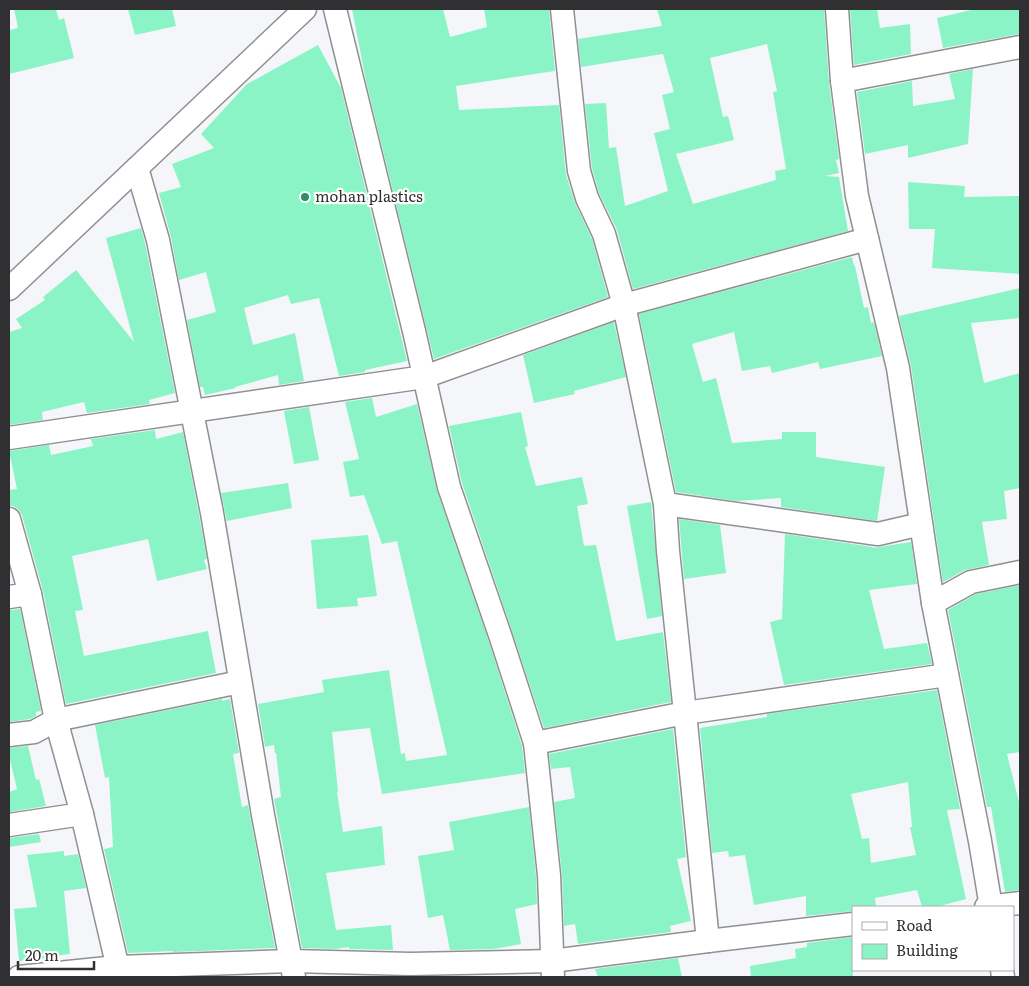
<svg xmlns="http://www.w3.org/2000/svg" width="1029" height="986" viewBox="0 0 1029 986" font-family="Literata,serif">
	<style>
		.building { fill: #8bf4c6; fill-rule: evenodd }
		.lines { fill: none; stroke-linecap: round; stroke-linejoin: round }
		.minor-casing { stroke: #909093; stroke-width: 25 }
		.minor { stroke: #fff; stroke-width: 22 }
		.poi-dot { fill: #2b8e69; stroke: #fff; stroke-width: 2 }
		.labels { text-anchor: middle; stroke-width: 4.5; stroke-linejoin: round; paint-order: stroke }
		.poi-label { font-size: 15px; fill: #303032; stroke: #fff; text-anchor: start }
	</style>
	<rect width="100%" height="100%" fill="#f5f6fa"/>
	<g class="building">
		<path d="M14,9H56L59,20L64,18L74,58L9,74V30L18,28Z"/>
		<path d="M128,9H172L176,26L135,35Z"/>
		<path d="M352,9H443L450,37L487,27L484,9H549L555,71L456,86L459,110L559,105L566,175L575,203L592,239L608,297L434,359L366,81Z"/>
		<path d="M657,9H824L829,83L839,159L836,160L839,173L825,176L839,177L848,231L633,289L617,230L599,193L592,168L585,104L606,103L609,148L616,147L625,206L668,191L654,133L670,129L662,95L674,92L663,54L581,67L578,39L662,26ZM767,44L777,91L773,92L786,169L775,171L776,180L693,204L676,154L734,140L728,116L723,117L710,58Z"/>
		<path d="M850,9H877L880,28L910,24L911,54L854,65Z"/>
		<path d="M975,9H1020V34L943,48L937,18Z"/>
		<path d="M318,45L341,88L407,361L365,370V372L339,376L319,298L291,304L288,295L244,308L253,345L295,333L304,381L279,385L278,375L235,387L236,388L205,395L203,387H200L187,320L216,312L206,272L179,280L171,237L159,193L181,187L172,164L214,148L201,134L247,84Z"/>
		<path d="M973,69L968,144L908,158V145L865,154L857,92L912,81L913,106L955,99L949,74Z"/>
		<path d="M908,182L965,186L964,197L1020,196V274L932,268L935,229H909Z"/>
		<path d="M141,228L145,243L175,393L149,400L150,404L87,413L84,402L42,412L43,420L9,425V332L22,328L16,319L45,300L43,297L76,270L134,342L106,238Z"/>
		<path d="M852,257L854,266H855L864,308L868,307L871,323L874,322L882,356L820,369L818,362L772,373L770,366L742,371L734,332L692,344L703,382L716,378L732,443L782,439V432H816V457L885,467L877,521L781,507V498L736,501L676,492L639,314Z"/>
		<path d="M1020,288V318L971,323L984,383L1020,373V488L1004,491L1007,519L982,522L989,565L965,570L943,582L911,366L899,316Z"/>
		<path d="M614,322L626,377L574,391L575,394L534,403L523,355Z"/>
		<path d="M372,398L376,417L417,404L437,491L489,642L522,746L525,773L382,794L370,728L332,732L338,792H337L343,832L382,826L385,865L326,873L336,930L391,925L393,950L349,949V947L335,949L302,948L274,799L281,797L276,753H275L274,745L265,747L258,704L324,692L322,680L389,670L401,754L405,753L406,761L447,755L397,541L382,544L364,495L350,497L343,462L359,459L345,402Z"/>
		<path d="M309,407L319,460L294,464L284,411Z"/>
		<path d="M521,412L528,446L525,447L536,486L582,477L588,504L577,506L584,546L596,545L616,641L663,632L671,702L544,728L513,634L462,483L449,426Z"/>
		<path d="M155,430L156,439L183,432L199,515L207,559L204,560L207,569L157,581L148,539L72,556L83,610L75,611L84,656L208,631L216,673L66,704L43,591L22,515L18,509L13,506H9V490L17,489L9,451L49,445L51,455L93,446L91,439Z"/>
		<path d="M288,483L292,508L227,521L221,493Z"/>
		<path d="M651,502L662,616L647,619L627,506Z"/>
		<path d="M679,519L720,525L726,573L684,579Z"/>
		<path d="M785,534L873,547V548L911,542L917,584L869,590L884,649L927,643L932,664L784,685L770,622L782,619Z"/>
		<path d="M368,535L377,596L357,598L358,606L317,609L311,540Z"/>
		<path d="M1020,585V752L1007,754L1020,806V890L1005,892L991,807H987L948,610L976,594Z"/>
		<path d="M20,609L41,711L36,712V716L30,719L9,722V610Z"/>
		<path d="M937,690L960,809L947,810L966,899L936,907H922L917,890L875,898L876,907H853V911L806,916V896L754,905L745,855L729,857L728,851L712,853L700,728L767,717V714ZM908,782L912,827H910L916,855L871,863L869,838L862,839L851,794Z"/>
		<path d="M222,699V701L230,699L239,753L233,754L242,807L248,805L275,948L173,952V951L128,953L104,849L113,847L109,777L105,778L95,725Z"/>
		<path d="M673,729L686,857L677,859L691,921L670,926L671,932L578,944L575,924L564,926L562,874L554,802L575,798L570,767L551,769L549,754Z"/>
		<path d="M28,746L36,780L39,779L46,806L9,812V792L17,789L9,756V748Z"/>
		<path d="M529,807L536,876L537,904L515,909L521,944L494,949L450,950L443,915L428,918L418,856L454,850L449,822Z"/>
		<path d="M39,834L41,842L9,847V838Z"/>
		<path d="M64,851V856L78,854L86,888L64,891L70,954L45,957V959L19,961L14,909L37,907L27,855Z"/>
		<path d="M853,937V977H751L750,966L796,958L795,949L807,947V943Z"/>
		<path d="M678,958L682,977H598L595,969Z"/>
	</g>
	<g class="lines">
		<defs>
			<g id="minor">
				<path d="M335,9L414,331L449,487L501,638L535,743L549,875L553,977"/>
				<path d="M562,9L579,171L587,198L604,234L624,305L665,504L668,551L685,713L708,941"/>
				<path d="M837,9L842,81L857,196L898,368L933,603L980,841L991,907"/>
				<path d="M842,81L1020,47"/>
				<path d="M137,168L158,240L212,513L263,815L294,977"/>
				<path d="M9,289L305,9"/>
				<path d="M9,438L424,377L624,305L867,239"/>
				<path d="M665,504L878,534L921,524"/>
				<path d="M9,519L30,594L56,720L82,814L120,977"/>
				<path d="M9,597L30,594"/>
				<path d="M933,603L971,582L1020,572"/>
				<path d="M9,735L34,732L56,720L240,682"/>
				<path d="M535,743L685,713L947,675"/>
				<path d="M9,825L82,814"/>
				<path d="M986,907L1020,903"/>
				<path d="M1002,970L1003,977"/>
				<path d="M19,977L117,967L291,961L410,964L552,961L708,941L853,924"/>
			</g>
		</defs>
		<use href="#minor" class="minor-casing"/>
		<use href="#minor" class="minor"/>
	</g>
	<circle class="poi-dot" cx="305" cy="197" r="5"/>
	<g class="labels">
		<g class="poi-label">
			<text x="315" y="202">mohan plastics</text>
		</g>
	</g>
	<rect width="1029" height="986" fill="none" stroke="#303032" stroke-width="20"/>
	<rect x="852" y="906" width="162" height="65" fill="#ffffff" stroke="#acacad"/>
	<rect x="862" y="922" width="25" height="8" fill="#ffffff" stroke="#acacad"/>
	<text x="896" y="931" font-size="15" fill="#303032">Road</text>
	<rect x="862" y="944" width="25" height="15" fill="#8bf4c6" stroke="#acacad"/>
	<text x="896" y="956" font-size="15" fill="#303032">Building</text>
	<path d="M18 961v8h76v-8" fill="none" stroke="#303032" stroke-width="2.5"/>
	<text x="25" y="961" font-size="15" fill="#303032" stroke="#ffffff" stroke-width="4" paint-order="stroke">20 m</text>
</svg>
